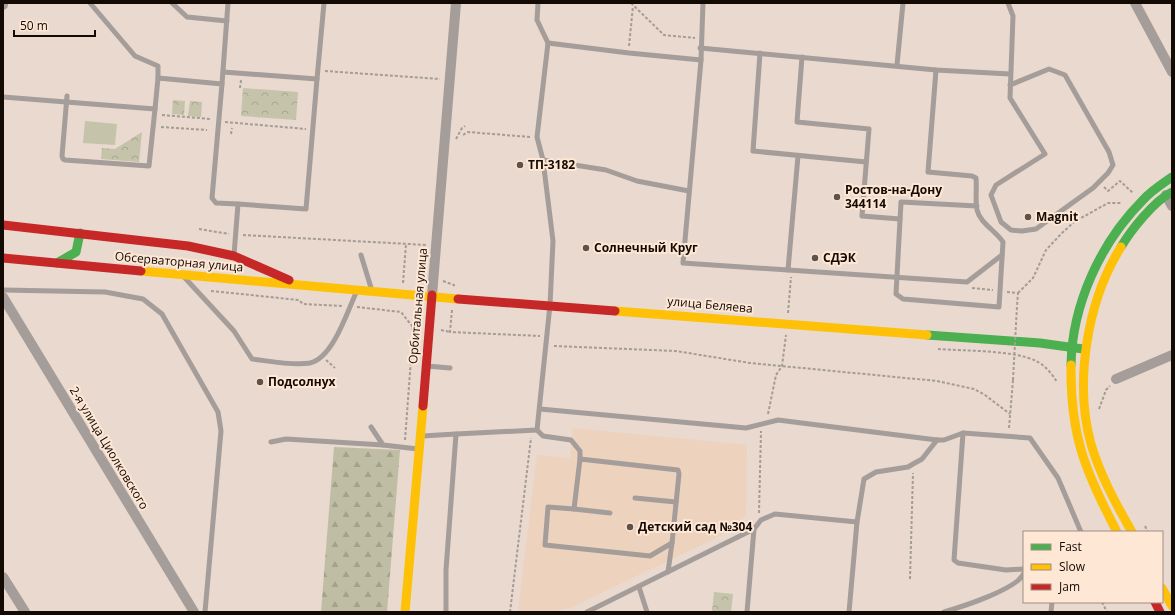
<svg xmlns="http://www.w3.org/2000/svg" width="1175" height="615" viewBox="0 0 1175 615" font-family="'Open Sans',sans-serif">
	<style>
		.built { fill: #edd2be }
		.forest { fill: url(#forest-firs) }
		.park { fill: url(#park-crowns) }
		.pitch { fill: #c5c3aa }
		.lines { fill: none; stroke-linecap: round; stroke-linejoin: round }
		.path { stroke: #a49c97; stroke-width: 2; stroke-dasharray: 3 2; stroke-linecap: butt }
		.lane { stroke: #a59d99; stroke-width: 5 }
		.street { stroke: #a59d99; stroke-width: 10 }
		.fast { stroke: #4caf50; stroke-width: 9 }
		.slow { stroke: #ffc107; stroke-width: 9 }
		.jam { stroke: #c62828; stroke-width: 9 }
		.path-bridge { stroke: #a49c97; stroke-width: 2; stroke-dasharray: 3 2; stroke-linecap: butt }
		.poi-dot { fill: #5e524b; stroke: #fee7d5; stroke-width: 1.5 }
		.labels { text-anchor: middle; stroke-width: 4; stroke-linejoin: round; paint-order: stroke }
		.poi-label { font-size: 12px; font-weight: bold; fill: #130a04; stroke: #fee7d5; text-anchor: start }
		.street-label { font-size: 12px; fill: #130a04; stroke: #fee7d5 }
	</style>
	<defs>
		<pattern id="forest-firs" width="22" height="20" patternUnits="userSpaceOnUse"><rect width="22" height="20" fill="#bfbea4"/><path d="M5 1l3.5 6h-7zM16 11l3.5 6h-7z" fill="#a3a28c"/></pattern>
		<pattern id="park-crowns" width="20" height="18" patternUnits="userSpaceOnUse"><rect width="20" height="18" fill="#c5c3aa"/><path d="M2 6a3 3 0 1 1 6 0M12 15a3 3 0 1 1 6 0" fill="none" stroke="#a8a691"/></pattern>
	</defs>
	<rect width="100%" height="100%" fill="#e9d9ce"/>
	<path class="built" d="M573,428L747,445L746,516L720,536L570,608L550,612H518L537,455L570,458Z"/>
	<path class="forest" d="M334,447L400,450L387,612H321Z"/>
	<g class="park">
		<path d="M243,88L298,92L296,120L241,116Z"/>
		<path d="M173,100L185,101L184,115L172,114Z"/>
		<path d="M190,101L202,102L201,117L188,116Z"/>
		<path d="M142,132L139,162L101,159L102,148L115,149Z"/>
		<path d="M714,592L733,594L731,612H712Z"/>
	</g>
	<path class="pitch" d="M85,121L117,124L115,145L83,143Z"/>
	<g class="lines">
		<g class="path">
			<path d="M631,3L664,35L695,38"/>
			<path d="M629,46L633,6"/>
			<path d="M325,71L440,79"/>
			<path d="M240,88L241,80"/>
			<path d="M162,115L211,119"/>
			<path d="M225,122L306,129"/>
			<path d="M161,127L207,130"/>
			<path d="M231,134L232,128"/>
			<path d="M463,135L468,132L530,137"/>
			<path d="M456,139L462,128L465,126"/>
			<path d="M1104,187L1108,191L1120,181L1133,193"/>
			<path d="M199,229L229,234"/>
			<path d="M243,235L427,245"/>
			<path d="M443,281L454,285V288"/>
			<path d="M403,283L406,244"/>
			<path d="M972,288L993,290"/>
			<path d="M211,291L299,300L303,304L343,306"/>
			<path d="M1007,292L1018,293L1017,306"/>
			<path d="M1018,293L1033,278L1046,250L1061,234L1074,222L1108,203H1122"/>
			<path d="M357,307L401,312L412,326L417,327"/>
			<path d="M452,310L450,332L540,336"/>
			<path d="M788,313L791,277"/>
			<path d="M441,330L450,332"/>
			<path d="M554,346L676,351L750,363L937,381L974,389L985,395L1010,414"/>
			<path d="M938,349C964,351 1014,350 1036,361C1045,365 1052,374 1057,382"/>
			<path d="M326,360L335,368"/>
			<path d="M1099,409L1106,390L1110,386"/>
			<path d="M768,414L776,375L782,366L786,335"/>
			<path d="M1009,428L1013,380"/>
			<path d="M405,440L413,332L412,326"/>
			<path d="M759,513L761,431"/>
			<path d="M1145,526L1148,532"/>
			<path d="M910,579L913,473"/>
			<path d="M1102,602L1107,612"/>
			<path d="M510,612L531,438"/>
		</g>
		<g class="lane">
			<path d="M90,3L135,56L158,66V78"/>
			<path d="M172,3L187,17L227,21"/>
			<path d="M703,3L701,60L683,263L967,282L1002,255"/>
			<path d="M1008,3L1013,16L1010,98L1045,154L996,185L991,195L1001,222L1011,230L1022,231L1036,229L1093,188L1108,173L1113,165L1109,152L1065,75L1049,69L1010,85"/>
			<path d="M548,43L629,53L701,60"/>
			<path d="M700,48L936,70L1010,74"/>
			<path d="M760,53L753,151L866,162"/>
			<path d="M802,57L797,122L869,129L862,216L900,219"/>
			<path d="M897,65L903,3"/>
			<path d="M936,70L928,172L972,176L976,178C977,188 975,201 977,210C980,223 996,231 1003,242L999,307L903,299L896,294L901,202L977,206"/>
			<path d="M223,72L317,79L306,209L238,204"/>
			<path d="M317,79L324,3"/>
			<path d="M222,84L228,3"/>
			<path d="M67,96L62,156L63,159L65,160L149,166L155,109"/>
			<path d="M3,97L155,109L158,78L222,84L212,198L216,203L238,204L234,255"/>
			<path d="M543,160L606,170L637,181L689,191"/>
			<path d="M361,255L372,291"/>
			<path d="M788,270L798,156"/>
			<path d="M185,278L234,331L252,359C270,361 292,366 310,363C333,358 347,312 356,293"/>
			<path d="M3,290L105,292L143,299L162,314L218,412L221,431L205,612"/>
			<path d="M427,366L450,368"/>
			<path d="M540,409L746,428L778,420L937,440H944L963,433L1030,438L1058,478L1081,532"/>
			<path d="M371,427L383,445L418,449"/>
			<path d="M537,430L543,436L571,440L580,451V459"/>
			<path d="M963,433L954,560L958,563L1006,570L1024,569"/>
			<path d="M456,434L537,430L550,305L553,241L543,160L537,137L548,43L537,20L538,3"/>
			<path d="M422,436L456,434L446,570V612"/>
			<path d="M271,442L286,439L383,445"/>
			<path d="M580,459L678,470L679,474L672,543L650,556L545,545L548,507L574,509Z"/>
			<path d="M635,498L676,502"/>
			<path d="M574,509L610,513"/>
			<path d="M668,572L672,543"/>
			<path d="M639,587L647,612"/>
			<path d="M587,612L754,529L761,520L775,514L857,522"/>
			<path d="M747,612L754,529"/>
			<path d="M849,612L857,522L864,479L876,472L908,467L913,464L922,459L937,440"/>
			<path d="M944,612C961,607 1018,589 1024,573"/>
			<path d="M1051,612L1052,602"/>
		</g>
		<g class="street">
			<path d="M1135,3L1172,72"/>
			<path d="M3,5V3"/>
			<path d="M1166,195L1172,206"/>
			<path d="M432,295L456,3"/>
			<path d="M3,297L194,612"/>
			<path d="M1116,379L1172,355"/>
			<path d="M3,577L25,612"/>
		</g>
		<g class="fast">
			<path d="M1121,247C1131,230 1154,201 1172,192"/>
			<path d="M57,263L76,252L80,233"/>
			<path d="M927,335L1040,343L1083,349"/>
			<path d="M1071,365C1072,304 1101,242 1143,200C1151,191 1162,184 1172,177"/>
		</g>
		<g class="slow">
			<path d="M1121,247C1087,301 1074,383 1091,444C1100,475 1116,504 1132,532"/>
			<path d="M141,271L458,299"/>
			<path d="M615,311L927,335"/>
			<path d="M1071,365C1070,435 1085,471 1117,532"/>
			<path d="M1162,588L1172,606"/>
			<path d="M405,612L423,406"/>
		</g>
		<g class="jam">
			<path d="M3,225L188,246L234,256L289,280"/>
			<path d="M3,258L141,271"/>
			<path d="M458,299L615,311"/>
			<path d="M423,406L432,295"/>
			<path d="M1155,602L1160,612"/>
		</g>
		<path class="path-bridge" d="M1013,380L1017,306"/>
	</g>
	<g class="poi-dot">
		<circle cx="520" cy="165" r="4"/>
		<circle cx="837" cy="197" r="4"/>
		<circle cx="1028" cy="217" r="4"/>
		<circle cx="586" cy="248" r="4"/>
		<circle cx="815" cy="258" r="4"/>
		<circle cx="260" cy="382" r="4"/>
		<circle cx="630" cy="527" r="4"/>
	</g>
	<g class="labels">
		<g class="poi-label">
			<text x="528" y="169">ТП-3182</text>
			<text x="845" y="194">Ростов-на-Дону<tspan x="845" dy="14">344114</tspan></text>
			<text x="1036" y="221">Magnit</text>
			<text x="594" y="252">Солнечный Круг</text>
			<text x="823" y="262">СДЭК</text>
			<text x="268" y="386">Подсолнух</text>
			<text x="638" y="531">Детский сад №304</text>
		</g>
		<g class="street-label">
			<text transform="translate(179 262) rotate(5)" y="4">Обсерваторная улица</text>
			<text transform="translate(710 305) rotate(5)" y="4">улица Беляева</text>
			<text transform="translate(418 306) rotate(-85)" y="4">Орбитальная улица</text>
			<text transform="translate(109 448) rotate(59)" y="4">2-я улица Циолковского</text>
		</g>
	</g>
	<rect width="1175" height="615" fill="none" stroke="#130a04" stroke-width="8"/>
	<rect x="1023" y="531" width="140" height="72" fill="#fee7d5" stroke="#a08f81"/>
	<rect x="1031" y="544" width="20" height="6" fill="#4caf50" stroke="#a08f81"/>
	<text x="1059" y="551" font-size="12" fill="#130a04">Fast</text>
	<rect x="1031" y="564" width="20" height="6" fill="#ffc107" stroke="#a08f81"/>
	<text x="1059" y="571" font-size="12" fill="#130a04">Slow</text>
	<rect x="1031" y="584" width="20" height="6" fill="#c62828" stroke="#a08f81"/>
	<text x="1059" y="591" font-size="12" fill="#130a04">Jam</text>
	<path d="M14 30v6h81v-6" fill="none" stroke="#130a04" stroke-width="2"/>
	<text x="20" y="30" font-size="12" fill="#130a04" stroke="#fee7d5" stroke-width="3" paint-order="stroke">50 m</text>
</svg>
